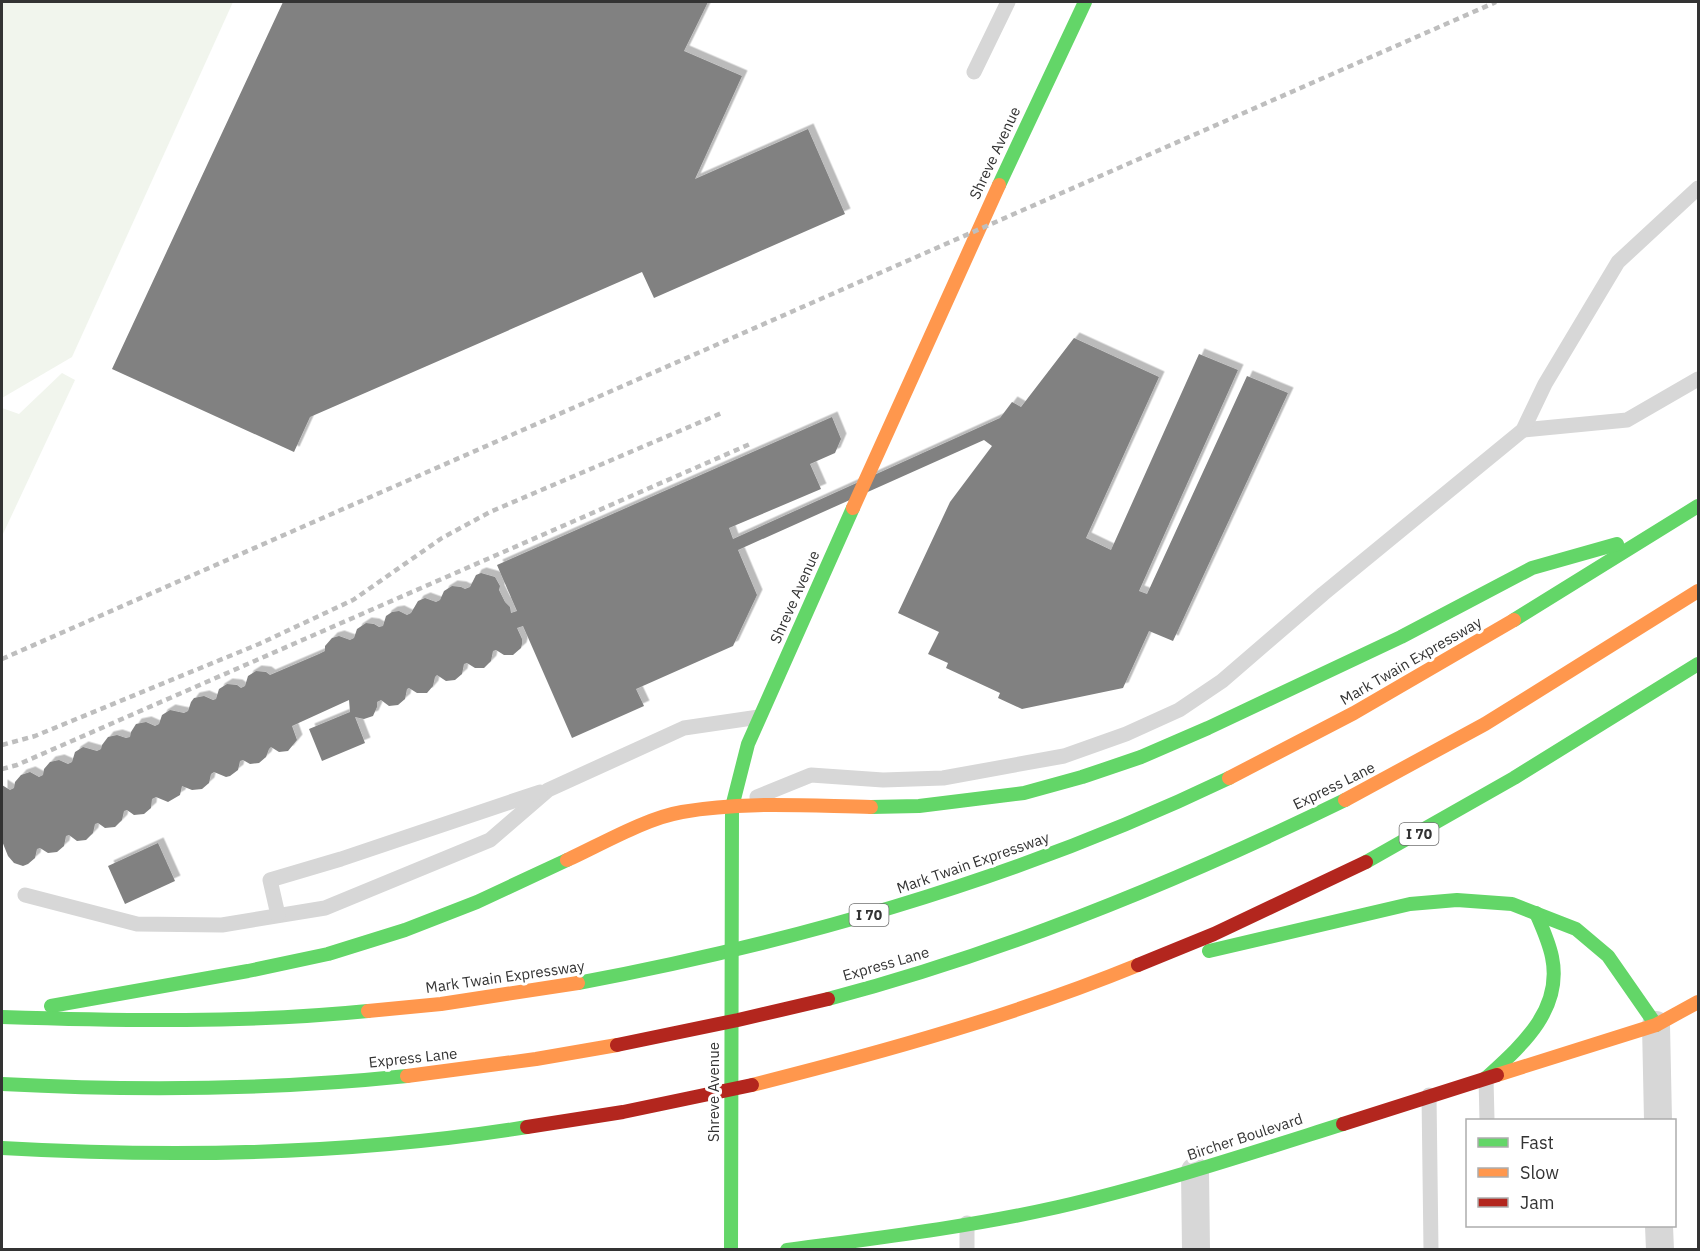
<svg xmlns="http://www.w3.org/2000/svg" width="1700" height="1251" viewBox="0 0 1700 1251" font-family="'IBM Plex Sans',sans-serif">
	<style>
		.green { fill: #f1f5ed }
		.building { fill: #818181; filter: url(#shadow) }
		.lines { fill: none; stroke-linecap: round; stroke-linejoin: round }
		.lane { stroke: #d7d7d7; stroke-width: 15 }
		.street { stroke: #d7d7d7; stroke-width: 28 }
		.fast { stroke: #63d668; stroke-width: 14 }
		.slow { stroke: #ff974d; stroke-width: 14 }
		.jam { stroke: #b3261e; stroke-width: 14 }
		.rail { stroke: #bebebe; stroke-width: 4.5; stroke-dasharray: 6 4.5; stroke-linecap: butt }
		.labels { text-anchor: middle; stroke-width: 6; stroke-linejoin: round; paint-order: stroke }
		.shield { fill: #fff; stroke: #707070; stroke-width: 1.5 }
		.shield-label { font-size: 14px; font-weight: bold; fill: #333 }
		.street-label { font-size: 15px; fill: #333; stroke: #fff }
	</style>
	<defs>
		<filter id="shadow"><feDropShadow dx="5.5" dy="-5.5" stdDeviation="0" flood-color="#0004"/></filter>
	</defs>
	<rect width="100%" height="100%" fill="#fff"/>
	<g class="green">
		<path d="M2,2H233L72,357L2,398Z"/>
		<path d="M62,373L75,380L2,536V408L19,414Z"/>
	</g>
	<g class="building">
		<path d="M283,2H708L684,51L742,76L695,179L808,129L845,214L654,298L642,272L310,417L294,452L112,369Z"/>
		<path d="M1074,338L1159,377L1086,538L1111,550L1199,354L1238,370L1139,591L1147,594L1247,376L1288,393L1173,641L1149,631L1123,688L1022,709L998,698L1000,693L946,668L948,663L928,654L939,632L898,613L950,502L992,446L984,440L738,550L757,595L733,646L636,689L644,706L572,738L523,626L517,628L522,639V644L521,648L513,655H504L496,650L493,651L491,661L484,668H475L467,663L464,664L462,674L455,680L446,681L437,675L435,677L433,686L427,693H417L409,688L407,689L405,699L398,705L389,706L381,700L377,702V707L373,716L364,719L355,717L365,743L322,761L309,729L350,712L349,700L292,726L297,740L288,751L279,752L271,747L269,749L266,757L259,763L250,764L243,760L240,761L238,770L230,776L226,777L214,772L211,774L209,783L202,789L192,790L182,786L180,795L168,802L156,797L152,799L151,808L144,814L134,815L127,810L124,811L122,820L115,827L105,828L98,823L95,824L93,833L86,840L77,841L69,835L66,836L64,846L57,852L48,853L40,848L37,849L35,858L28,864L23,866L14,863L8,856L2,841V785L10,790L14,788L15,782L21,775L30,772L39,777L43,775L44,769L50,762L59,760L68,764L72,762L75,752L83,747L97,751L101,749L102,745L108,737L117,735L126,738L130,737L131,732L136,724L146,722L155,726L159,724L162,715L170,710L184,713L188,711L191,702L194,698L204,696L213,700L216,699L219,689L227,684L237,685L241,688L245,686L248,676L256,671L266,672L270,675L319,654L325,651V646L332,638L339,636L350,640L354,638L357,629L366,623L374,624L379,627L383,626L386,616L392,612L399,611L407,615L411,613L418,601L425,598L436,602L440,600L444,591L452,586L461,587L465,589L470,587L476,575L481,573L495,577L500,586L499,590L505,602L510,607L511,613L517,611L497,565L832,417L841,439L835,453L810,464L821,489L729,528L733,539L1000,418L1012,402L1021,407Z"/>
		<path d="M158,843L175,881L125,904L108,866Z"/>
	</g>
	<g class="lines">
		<g class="lane">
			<path d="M974,72L1008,2"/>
			<path d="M1523,430L1627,420L1698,379"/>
			<path d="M757,797L811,775L883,780L943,778L1064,756L1126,734L1179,710L1222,681L1323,594L1523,430L1545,384L1618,262L1698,188"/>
			<path d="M25,895L137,924L222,925L325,908L490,840L548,790L684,728L759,717"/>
			<path d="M278,915L270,880L341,859L540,792"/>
			<path d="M1486,1078L1487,1120"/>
			<path d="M1429,1095L1431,1250"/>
			<path d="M967,1223V1250"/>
		</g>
		<g class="street">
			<path d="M1656,1025L1658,1120"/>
			<path d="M1195,1171L1196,1250"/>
			<path d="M1659,1226L1660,1250"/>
		</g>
		<g class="fast">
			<path d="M999,185L1085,2"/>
			<path d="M1514,620L1698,506"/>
			<path d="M871,807L919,806L1024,793L1082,777L1141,757L1208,728L1401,637L1532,568L1617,544"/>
			<path d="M1366,862L1514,778L1698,664"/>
			<path d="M1209,951L1410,904L1457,900L1512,904L1576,929L1608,956L1656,1025"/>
			<path d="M578,983C802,941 1023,877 1229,778"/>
			<path d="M828,999C1007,952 1179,881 1345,800"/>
			<path d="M51,1006L248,971L328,954L405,930L477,902L567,860"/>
			<path d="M2,1017C124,1021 247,1023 368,1011"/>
			<path d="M1486,1078C1521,1046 1563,1010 1552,957C1549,942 1542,927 1536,913"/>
			<path d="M2,1084C137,1091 272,1090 407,1076"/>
			<path d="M2,1148C177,1158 353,1155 527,1127"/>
			<path d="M731,1250L732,807L748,744L853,508"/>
			<path d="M787,1250C877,1238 969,1227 1058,1207C1154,1185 1248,1154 1343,1124"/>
		</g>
		<g class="slow">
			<path d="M853,508L999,185"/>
			<path d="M1229,778L1354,713L1514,620"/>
			<path d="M1345,800L1485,724L1698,591"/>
			<path d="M567,860C600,845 646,818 682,812C744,801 809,806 871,807"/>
			<path d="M368,1011L441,1004L578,983"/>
			<path d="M1497,1075L1656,1025L1698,1002"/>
			<path d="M407,1076L536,1059L617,1045"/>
			<path d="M752,1085C883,1052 1013,1016 1138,965"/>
		</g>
		<g class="jam">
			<path d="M1138,965L1214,934L1366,862"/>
			<path d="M617,1045L738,1020L828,999"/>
			<path d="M1343,1124L1497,1075"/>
			<path d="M527,1127L623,1112L752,1085"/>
		</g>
		<g class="rail">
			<path d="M2,659L1496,2"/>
			<path d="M2,745L35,736L259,644L353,600L442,538L490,512L724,412"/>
			<path d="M2,769L17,765L750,444"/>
		</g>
	</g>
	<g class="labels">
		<g class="shield">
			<rect x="1399.5" y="823" width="39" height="22" rx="4.5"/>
			<rect x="849.5" y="904" width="39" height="22" rx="4.5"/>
		</g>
		<g class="shield-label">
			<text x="1419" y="839">I 70</text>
			<text x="869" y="920">I 70</text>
		</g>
		<g class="street-label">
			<text transform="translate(995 153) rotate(-65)" y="5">Shreve Avenue</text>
			<text transform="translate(795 597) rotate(-66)" y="5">Shreve Avenue</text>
			<text transform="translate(1411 661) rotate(-30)" y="5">Mark Twain Expressway</text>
			<text transform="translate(1334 786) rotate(-26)" y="5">Express Lane</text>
			<text transform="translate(973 863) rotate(-19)" y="5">Mark Twain Expressway</text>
			<text transform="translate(886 964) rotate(-16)" y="5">Express Lane</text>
			<text transform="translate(505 977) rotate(-8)" y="5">Mark Twain Expressway</text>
			<text transform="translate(413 1058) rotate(-6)" y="5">Express Lane</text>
			<text transform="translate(714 1092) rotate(-90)" y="5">Shreve Avenue</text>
			<text transform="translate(1245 1137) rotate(-18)" y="5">Bircher Boulevard</text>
		</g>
	</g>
	<rect width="1700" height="1251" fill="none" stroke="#333333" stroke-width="6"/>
	<rect x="1466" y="1119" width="210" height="108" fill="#ffffff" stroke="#adadad" stroke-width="1.5"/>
	<rect x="1478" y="1138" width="30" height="9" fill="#63d668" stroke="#adadad" stroke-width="1.5"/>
	<text x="1520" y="1149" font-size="18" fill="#333333">Fast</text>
	<rect x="1478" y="1168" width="30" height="9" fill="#ff974d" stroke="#adadad" stroke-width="1.5"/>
	<text x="1520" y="1179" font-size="18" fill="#333333">Slow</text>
	<rect x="1478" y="1198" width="30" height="9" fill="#b3261e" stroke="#adadad" stroke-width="1.5"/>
	<text x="1520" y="1209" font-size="18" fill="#333333">Jam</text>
</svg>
